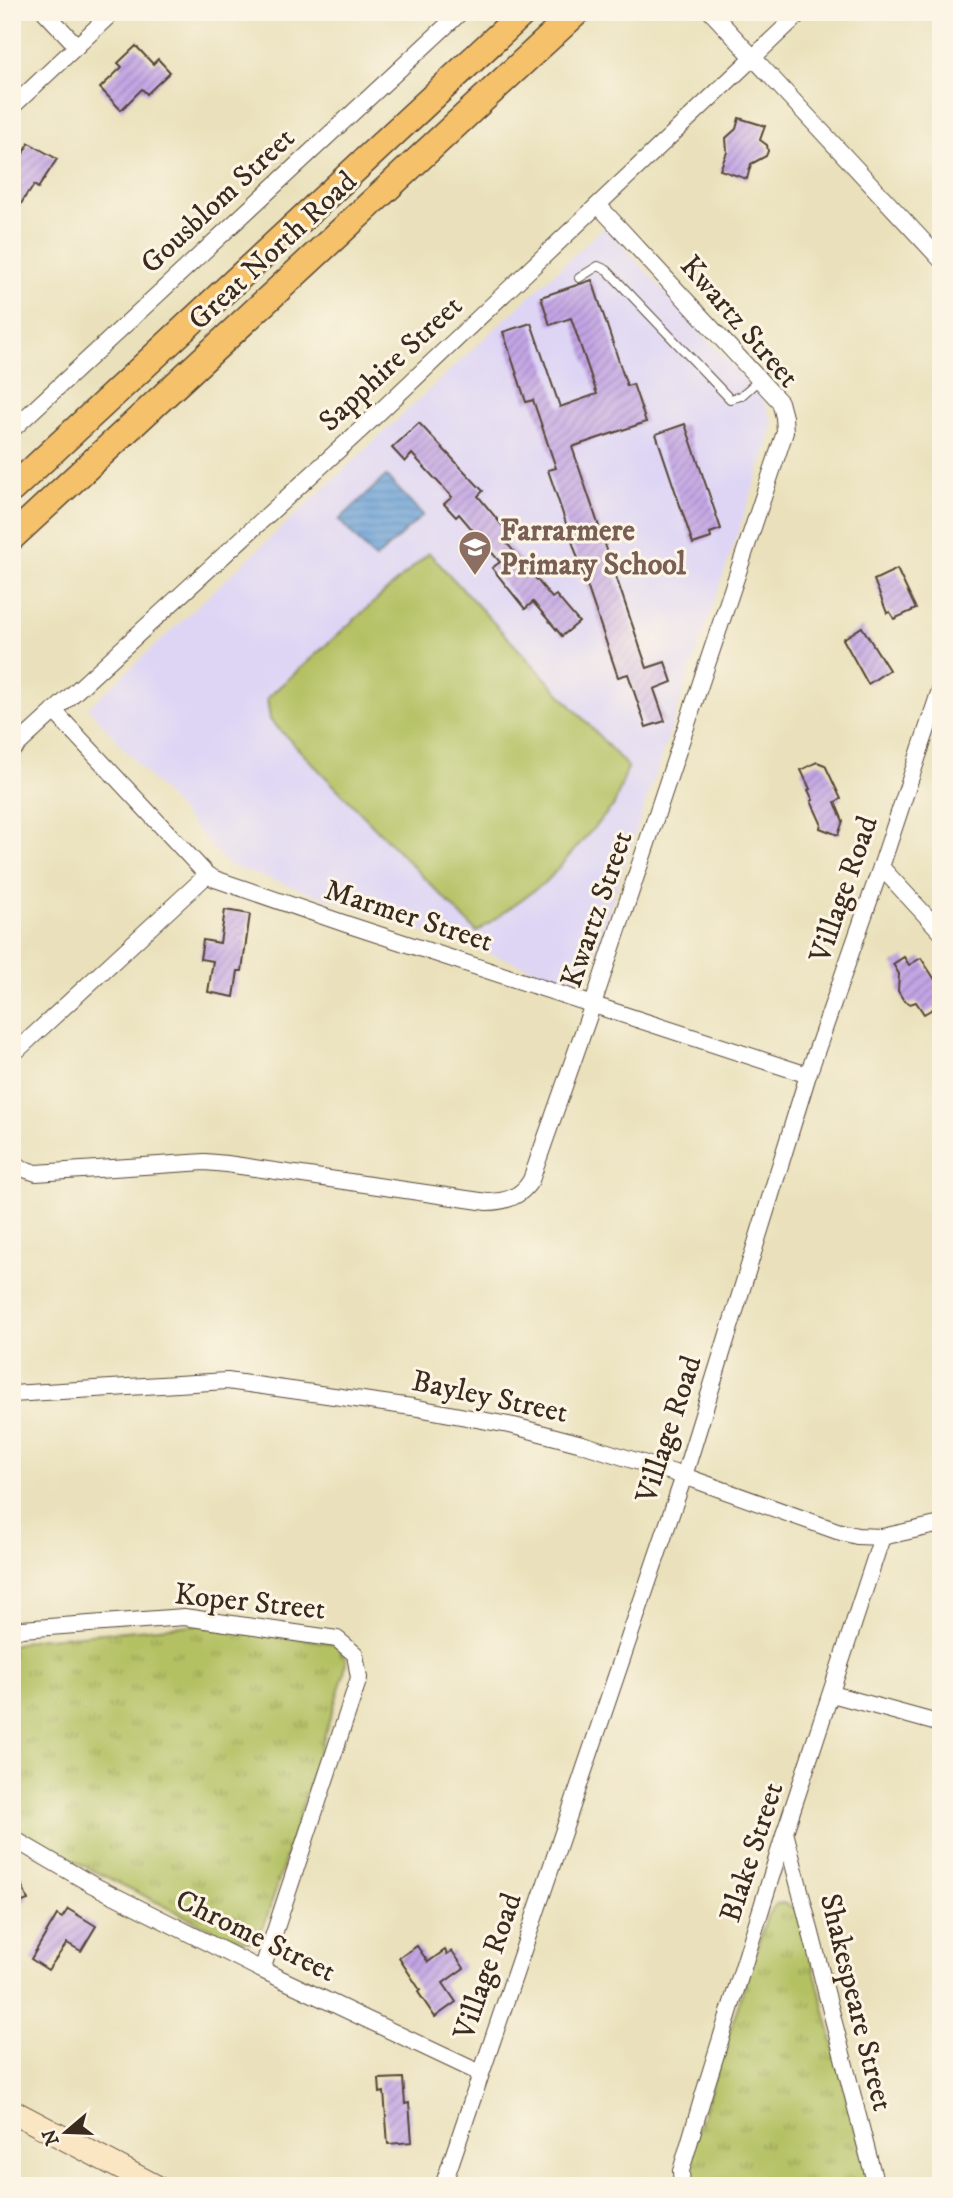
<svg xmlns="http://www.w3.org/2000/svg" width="953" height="2198" viewBox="0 0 953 2198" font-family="'IM FELL DW Pica',serif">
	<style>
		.built { fill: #ded5f5 }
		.grass { fill: url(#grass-tufts); stroke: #787640; stroke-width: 2 }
		.pitch { fill: #b4c163; stroke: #787640; stroke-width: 2 }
		.water { fill: url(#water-rules); stroke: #52657a; stroke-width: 2 }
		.building { fill: url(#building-hatch) }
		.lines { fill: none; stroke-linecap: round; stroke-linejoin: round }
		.lane-casing { stroke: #554536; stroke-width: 10 }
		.street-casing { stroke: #554536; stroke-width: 18 }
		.secondary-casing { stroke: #554536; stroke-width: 25 }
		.primary-casing { stroke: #554536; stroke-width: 29 }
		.lane { stroke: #fff; stroke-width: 8 }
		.street { stroke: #fff; stroke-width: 16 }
		.secondary { stroke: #fbe6c4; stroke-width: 23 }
		.primary { stroke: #f5c16b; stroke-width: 26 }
		.labels { text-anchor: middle; stroke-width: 6; stroke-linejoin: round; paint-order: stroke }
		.street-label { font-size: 30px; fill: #3b2a1e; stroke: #fcf5e5 }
		.education-label { font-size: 30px; font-weight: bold; fill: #785e54; stroke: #fcf5e5; text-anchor: start }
	</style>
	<defs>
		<pattern id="grass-tufts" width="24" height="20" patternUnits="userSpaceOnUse" patternTransform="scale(1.75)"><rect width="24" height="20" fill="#b4c163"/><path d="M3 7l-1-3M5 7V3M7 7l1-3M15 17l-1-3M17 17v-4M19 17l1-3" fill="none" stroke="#949d51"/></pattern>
		<pattern id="water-rules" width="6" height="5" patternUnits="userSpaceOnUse" patternTransform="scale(1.75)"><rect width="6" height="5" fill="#69a0d7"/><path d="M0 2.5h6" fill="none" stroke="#5883ae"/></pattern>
		<pattern id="building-hatch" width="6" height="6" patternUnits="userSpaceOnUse" patternTransform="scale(1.75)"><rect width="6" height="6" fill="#c3a5e5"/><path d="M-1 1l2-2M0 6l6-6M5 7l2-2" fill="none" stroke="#a087b9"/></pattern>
	</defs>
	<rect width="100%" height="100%" fill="#fcf5e5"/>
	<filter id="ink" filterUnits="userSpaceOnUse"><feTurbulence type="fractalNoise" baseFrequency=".0143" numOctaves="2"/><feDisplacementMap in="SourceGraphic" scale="14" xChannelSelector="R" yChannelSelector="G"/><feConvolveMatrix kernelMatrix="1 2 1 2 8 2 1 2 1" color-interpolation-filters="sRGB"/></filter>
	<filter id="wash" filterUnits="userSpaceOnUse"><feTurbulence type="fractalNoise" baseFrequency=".00686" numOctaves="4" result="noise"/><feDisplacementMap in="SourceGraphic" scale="28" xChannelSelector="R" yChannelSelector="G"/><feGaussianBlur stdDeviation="1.57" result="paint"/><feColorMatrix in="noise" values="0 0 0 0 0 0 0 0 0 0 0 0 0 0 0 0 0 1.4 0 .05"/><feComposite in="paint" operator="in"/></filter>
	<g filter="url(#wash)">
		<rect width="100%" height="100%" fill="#eae1bc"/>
		<path class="built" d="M605,226L764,401L773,423L767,447L591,963L583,978L567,980L228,865L88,708Z"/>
		<g class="grass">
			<path d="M204,1624L337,1644L346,1659L344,1674L264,1926L251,1942L221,1934L48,1848L12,1825V1645L35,1639Z"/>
			<path d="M784,1903L799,1911L870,2186H695L685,2170L767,1916L776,1904Z"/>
		</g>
		<path class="pitch" d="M429,553L628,767L614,805L548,880L477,932L270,720L267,698Z"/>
		<path class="water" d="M386,476L423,515L375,559L339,520Z"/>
		<g id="blocks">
			<g class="building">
				<path d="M136,46L153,64L158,59L170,72L147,94L142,89L121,110L100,88L122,67L118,63Z"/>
				<path d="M739,118L765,126L760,140L767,145L768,151L766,156L751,164L747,179L720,170L727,152L726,138L736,129Z"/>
				<path d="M29,143L57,159L38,188L34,185L29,193L28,192L12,219V184L17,176L12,173Z"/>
				<path d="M592,280L627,386L633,384L646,422L572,447L647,668L665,662L672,682L654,689L665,721L646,727L628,674L618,677L548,470L556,468L533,400L526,402L503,332L531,323L560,407L597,394L571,318L550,325L541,297Z"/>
				<path d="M419,423L483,491L478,496L511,536L505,541L552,598L556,595L579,622L562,636L533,602L525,609L492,568L500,562L459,514L456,517L444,504L452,497L412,454L405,462L392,448Z"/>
				<path d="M685,424L721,529L710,533L711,538L693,544L656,434Z"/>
				<path d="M897,569L916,609L894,619L890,612L887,613L874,580Z"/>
				<path d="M862,627L889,670L868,684L843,639Z"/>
				<path d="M817,762L825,765L841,799L835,802L843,821L838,835L820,828L821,823L811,801L813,800L808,790L810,789L801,770Z"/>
				<path d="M225,910L250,914L242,971H238L234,997L208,992L213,961L200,959L203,940L220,943Z"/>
				<path d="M904,957L909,965L921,958L941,989V1004L924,1014L916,1002L910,1004L904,1001L898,991L899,974L893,964Z"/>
				<path d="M12,1862L28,1900L12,1906Z"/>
				<path d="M68,1909L96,1926L81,1951L67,1943L48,1970L31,1959L57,1915L62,1918Z"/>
				<path d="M417,1946L428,1962L445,1950L447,1954L452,1951L464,1968L443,1983L456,2002L435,2017L418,1992L420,1990L399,1958Z"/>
				<path d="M403,2078L405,2104L409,2103L412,2142L388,2144L384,2092L380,2093L379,2079Z"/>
			</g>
		</g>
	</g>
	<g filter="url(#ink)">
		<use href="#blocks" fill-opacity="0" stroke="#554536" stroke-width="2"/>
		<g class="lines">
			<defs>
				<path id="lane" d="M579,278L598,266L607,270L730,399L741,396L760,379"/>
				<g id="street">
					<path d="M45,12L77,46"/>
					<path d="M711,12L941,260"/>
					<path d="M12,107L113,12"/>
					<path d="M12,430L461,12"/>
					<path d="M54,711L207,875L215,879L346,924L808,1075"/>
					<path d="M12,750L370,421L801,12"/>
					<path d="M881,867L941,932"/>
					<path d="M12,1055L207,875"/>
					<path d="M12,1160L21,1168L36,1173L205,1162L227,1164L487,1202C506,1202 521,1197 531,1180L593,1004L785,432L784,417L780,402L598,205"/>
					<path d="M12,1394L227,1381L412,1407L514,1426L582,1444L684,1476L837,1531L857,1536L882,1537L941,1524"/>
					<path d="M12,1632L22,1629L184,1617L337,1639L355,1654L359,1678L262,1970"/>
					<path d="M832,1694L941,1724"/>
					<path d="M785,1832L876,2186"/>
					<path d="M12,1838L91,1884L262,1970L480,2073"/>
					<path d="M443,2186L684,1476L808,1075L881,867L941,687"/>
					<path d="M682,2186L681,2171L704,2093L785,1832L882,1537"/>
				</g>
				<path id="secondary" d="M12,2111L155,2186"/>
				<g id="primary">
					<path d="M12,489L524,12"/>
					<path d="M12,537L577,12"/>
				</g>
			</defs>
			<use href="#lane" class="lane-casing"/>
			<use href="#street" class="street-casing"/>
			<use href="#secondary" class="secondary-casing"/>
			<use href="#primary" class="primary-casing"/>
			<use href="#lane" class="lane"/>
			<use href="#street" class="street"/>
			<use href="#secondary" class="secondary"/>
			<use href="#primary" class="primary"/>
		</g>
	</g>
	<defs>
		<symbol id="school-pin" viewBox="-11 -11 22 30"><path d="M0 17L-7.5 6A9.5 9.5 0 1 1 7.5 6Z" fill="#8d6e63" stroke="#fcf5e5"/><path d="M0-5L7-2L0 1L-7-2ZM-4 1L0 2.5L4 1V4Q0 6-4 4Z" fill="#fff"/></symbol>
	</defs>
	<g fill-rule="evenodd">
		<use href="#school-pin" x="456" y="528" width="38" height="52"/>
	</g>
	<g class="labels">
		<g class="street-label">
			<text transform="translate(217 200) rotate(-43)" y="10">Gousblom Street</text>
			<text transform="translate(272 250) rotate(-43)" y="10">Great North Road</text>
			<text transform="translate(740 321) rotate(49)" y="10">Kwartz Street</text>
			<text transform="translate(390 363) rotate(-43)" y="10">Sapphire Street</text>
			<text transform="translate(843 889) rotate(-71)" y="10">Village Road</text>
			<text transform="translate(596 909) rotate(-71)" y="10">Kwartz Street</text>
			<text transform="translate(409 915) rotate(18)" y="10">Marmer Street</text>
			<text transform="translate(490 1396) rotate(12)" y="10">Bayley Street</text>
			<text transform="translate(668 1429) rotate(-72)" y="10">Village Road</text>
			<text transform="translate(250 1601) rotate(6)" y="10">Koper Street</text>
			<text transform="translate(751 1852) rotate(-72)" y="10">Blake Street</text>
			<text transform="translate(256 1935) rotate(26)" y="10">Chrome Street</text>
			<text transform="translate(487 1966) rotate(-71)" y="10">Village Road</text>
			<text transform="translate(857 2002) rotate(76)" y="10">Shakespeare Street</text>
		</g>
		<g class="education-label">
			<text x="500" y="540">Farrarmere<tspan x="500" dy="34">Primary School</tspan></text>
		</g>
	</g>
	<rect width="953" height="2198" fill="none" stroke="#fcf5e5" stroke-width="42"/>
	<g transform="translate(66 2132) rotate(251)" stroke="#fcf5e5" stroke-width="5" paint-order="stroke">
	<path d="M0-5L12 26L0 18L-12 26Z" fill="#3b2a1e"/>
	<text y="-10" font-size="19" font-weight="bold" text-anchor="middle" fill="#3b2a1e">N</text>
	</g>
</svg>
